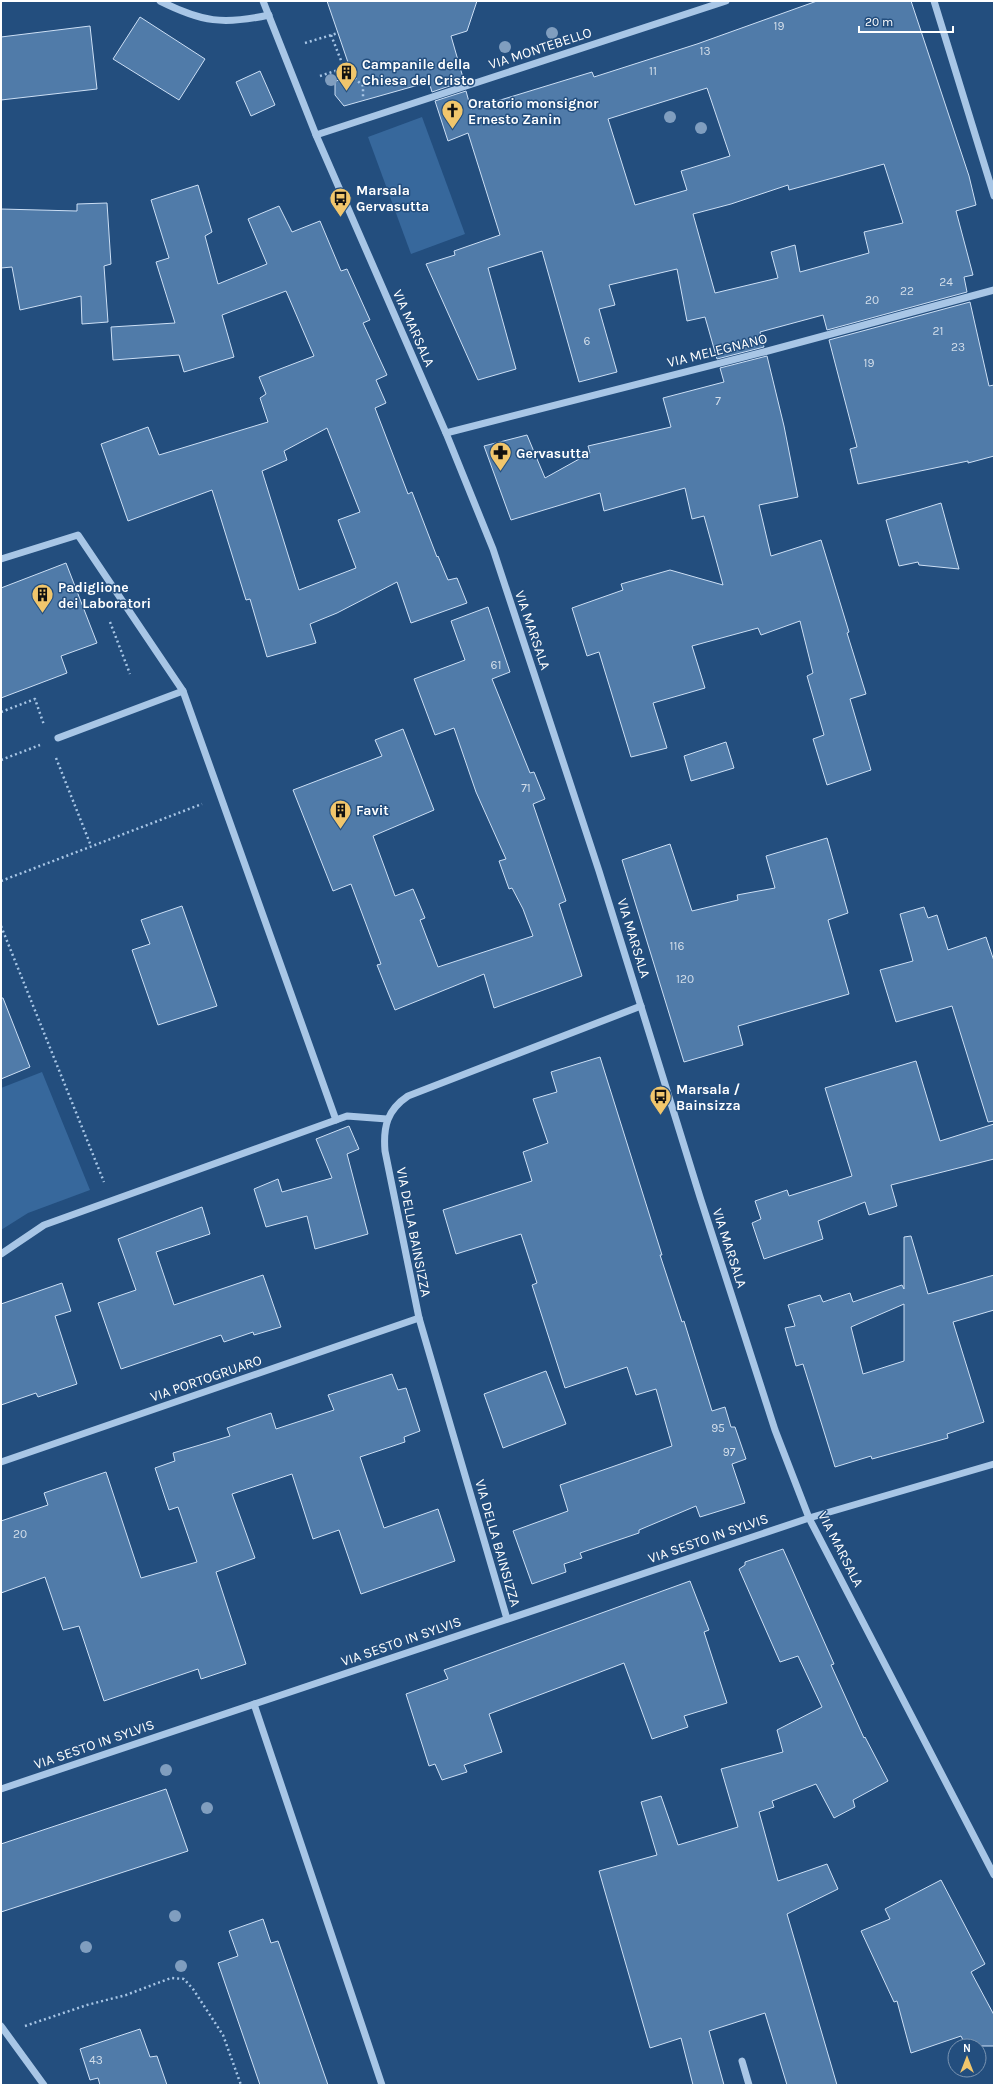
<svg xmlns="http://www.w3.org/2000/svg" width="995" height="2086" viewBox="0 0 995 2086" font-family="Karla,sans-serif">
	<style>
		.green { fill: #37689c }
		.building { fill: #507ba9; stroke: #ccdff5; fill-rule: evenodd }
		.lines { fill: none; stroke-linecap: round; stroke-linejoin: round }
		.path { stroke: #a8c6e6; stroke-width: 2.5; stroke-dasharray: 2 3; stroke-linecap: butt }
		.minor { stroke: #a8c6e6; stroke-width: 7 }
		.tree { fill: #809ebf }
		.labels { text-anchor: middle; stroke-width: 3; stroke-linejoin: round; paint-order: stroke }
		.number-label { font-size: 12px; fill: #d3deea }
		.street-label { font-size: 14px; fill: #fff; stroke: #234e7e }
		.poi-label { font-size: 14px; font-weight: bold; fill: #fff; stroke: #234e7e; text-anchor: start }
	</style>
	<rect width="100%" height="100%" fill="#234e7e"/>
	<g class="green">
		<path d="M422,117L465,234L411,254L368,137Z"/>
		<path d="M42,1072L90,1190L28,1213L1,1230V1088Z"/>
	</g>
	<g class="building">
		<path d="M327,1H477L467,31L451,36L464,81L432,92L429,82L344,106L335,95V81L353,77Z"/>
		<path d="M817,1H911L969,176L976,205L956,211L973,275L964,277L967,292L827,330L823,315L760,332L764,347L717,359L705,317L687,321L677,269L609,285L615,305L599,309L617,372L579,382L542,251L488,268L516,369L478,380L426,264L455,255L454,251L500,235L468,133L448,141L435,101L466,91L471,109L592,72L594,77L697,44ZM707,88L730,156L681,171L687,190L635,205L608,119ZM884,164L903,223L864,232L869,253L800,272L795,245L771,252L778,278L715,293L693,214L731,204L788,185L789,190Z"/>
		<path d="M140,17L205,59L179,100L113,59Z"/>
		<path d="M90,26L97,89L1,100V37Z"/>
		<path d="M260,71L275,105L251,116L236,82Z"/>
		<path d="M198,185L212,232L205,236L218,284L267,264L248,219L279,206L292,232L320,221L341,271L347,269L370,320L363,323L387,375L376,380L386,403L375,408L408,494L412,492L437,557L438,556L448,580L457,578L467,603L411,623L397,582L337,613L310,624L316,643L267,657L250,599L246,600L212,490L128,521L101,444L148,427L159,455L268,422L260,398L266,394L259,377L314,356L286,291L222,315L234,357L184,372L179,355L113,360L111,327L175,323L156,262L169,258L151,200ZM327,428L360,512L338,520L356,568L299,590L262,471L287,460L284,451Z"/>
		<path d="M107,203L111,264L104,266L108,322L82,324L81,296L20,310L12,267L1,268V209L77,211V204Z"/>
		<path d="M970,302L989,386L994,385V456L968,463V461L858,484L850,449L857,447L829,340Z"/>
		<path d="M767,356L784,426L798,497L759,505L771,556L821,540L849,632L847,633L866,694L850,699L871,770L827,785L813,739L824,735L807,676L813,673L800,621L761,635L758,628L692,646L705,688L653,703L667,748L631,757L599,652L587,656L572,608L623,590L621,584L670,570L723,585L704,516L692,519L685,488L604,511L600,493L511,520L484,446L527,435L545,478L590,453L588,446L671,427L663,398L724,382L720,368Z"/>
		<path d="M941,503L959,569L919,565L918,562L899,566L886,520Z"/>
		<path d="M66,563L97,643L61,656L67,673L1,698V588Z"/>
		<path d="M488,607L510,672L492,679L530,773L534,772L545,799L533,804L566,901L559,904L582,976L494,1008L484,974L395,1010L377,965L381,964L351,884L333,891L293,790L382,756L375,740L403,729L434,810L373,836L395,896L413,889L425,918L420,920L438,967L533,936L523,909L512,888L509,889L499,861L506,859L476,792L454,728L435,735L414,679L465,660L451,621Z"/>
		<path d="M726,742L734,768L691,781L684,756Z"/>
		<path d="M827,838L848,913L828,920L849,994L738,1026L743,1045L684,1062L622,860L670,844L692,911L738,900L737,895L775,888L766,856Z"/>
		<path d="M182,906L217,1006L158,1025L132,950L150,944L141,920Z"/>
		<path d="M924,907L928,918L937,915L948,950L986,937L994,961V1121L988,1122L952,1006L896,1022L880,970L913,961L900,914Z"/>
		<path d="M1,998H3L30,1067L1,1079Z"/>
		<path d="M600,1057L662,1255H660L682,1322L684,1321L712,1411L725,1407L731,1427H735L746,1459L732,1464L745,1503L700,1517L696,1506L639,1530V1533L580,1553L582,1558L564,1564L566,1572L532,1584L513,1531L568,1511L560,1485L672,1446L656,1389L636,1395L627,1367L565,1388L532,1285L537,1283L521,1234L456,1254L443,1210L532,1181L523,1152L548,1143L533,1099L557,1092L551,1072Z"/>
		<path d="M916,1061L940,1141L994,1124V1159L891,1185L897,1206L869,1215L865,1202L818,1221L823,1239L764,1259L752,1223L761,1219L755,1201L787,1190L789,1196L852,1176L825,1088Z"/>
		<path d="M349,1126L359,1149L347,1154L368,1234L315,1249L307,1216L266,1227L254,1189L278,1179L282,1192L332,1178L316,1139Z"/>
		<path d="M202,1207L210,1234L156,1252L174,1305L263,1275L281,1327L254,1335L253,1332L224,1342L221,1335L121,1369L98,1303L136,1290L118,1239Z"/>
		<path d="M911,1236L928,1294L994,1275V1310L953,1322L984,1422L947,1434L948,1438L872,1459L871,1456L835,1467L803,1364L796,1366L785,1328L795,1326L788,1305L820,1295L823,1302L850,1293L853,1302L902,1285L904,1289V1237ZM904,1304V1361L863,1374L851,1327Z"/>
		<path d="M62,1283L71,1311L55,1316L77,1384L38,1397L36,1393L1,1405V1304Z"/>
		<path d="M546,1371L566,1424L503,1448L484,1394Z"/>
		<path d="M392,1374L398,1390L406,1388L420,1431L404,1437L405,1442L360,1457L384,1528L438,1509L455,1561L361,1594L339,1530L313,1539L292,1474L232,1494L255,1558L216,1572L246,1664L201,1679L198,1669L104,1701L79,1626L63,1630L45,1577L1,1593V1521L48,1505L44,1493L106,1472L141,1578L197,1562L178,1507L169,1510L155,1468L175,1461L173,1453L230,1436L227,1428L271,1413L276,1429L334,1410L328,1395Z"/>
		<path d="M783,1549L834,1664L831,1665L864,1738L865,1737L888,1781L853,1800L855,1807L834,1818L816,1784L772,1801L774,1807L759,1812L778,1881L827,1864L838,1889L787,1914L837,2085H787L765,2013L709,2031L724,2085H693L681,2038L650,2048L599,1871L657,1855L641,1802L661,1796L678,1845L738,1827L721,1769L783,1752L777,1730L822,1707L798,1656L780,1662L739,1569L745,1565V1562Z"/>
		<path d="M690,1581L709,1630L704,1632L727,1703L684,1716L688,1727L652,1739L624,1663L489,1714L502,1752L464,1765L467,1772L442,1780L435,1764L429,1766L406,1694L448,1679L444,1670Z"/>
		<path d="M166,1789L188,1851L1,1912V1844Z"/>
		<path d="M941,1880L985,1964L971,1972L994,2015V2046H966L961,2036L911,2053L897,2001L894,2002L861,1931L890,1919L885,1909Z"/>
		<path d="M263,1919L271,1943L278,1941L328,2085H260L218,1963L238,1956L229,1931Z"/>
		<path d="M140,2029L150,2057L157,2056L167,2085H100L98,2078L90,2080L80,2049Z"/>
	</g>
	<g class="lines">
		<g class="path">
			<path d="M331,35L344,68L363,86V99"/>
			<path d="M305,43L338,33"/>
			<path d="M320,76L344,68"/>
			<path d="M110,622L130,674"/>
			<path d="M1,712L35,699L44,725"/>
			<path d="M56,758L91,846"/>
			<path d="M1,760L40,745"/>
			<path d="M1,881L202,804"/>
			<path d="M1,926L104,1182"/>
			<path d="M25,2026L87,2005L126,1995L171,1978L184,1979L193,1989L223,2035L241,2085"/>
		</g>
		<g class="minor">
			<path d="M160,1C202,22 223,25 269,15"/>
			<path d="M263,1L316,135L446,433L493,549L599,871L700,1197L775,1430L809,1518L994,1875"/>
			<path d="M934,1L994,196"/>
			<path d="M316,135L726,1"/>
			<path d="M446,433L764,352L994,290"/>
			<path d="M1,559L78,535L183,691L336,1120"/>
			<path d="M58,738L183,691"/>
			<path d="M1,1254L44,1225L347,1116L387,1119"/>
			<path d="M1,1462L419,1318"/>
			<path d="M507,1619L419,1318L385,1151C383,1127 387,1110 408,1096L641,1006"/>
			<path d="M254,1704L382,2085"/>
			<path d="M1,1789L809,1518L994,1464"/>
			<path d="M1,2026L44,2085"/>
			<path d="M742,2061L749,2085"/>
		</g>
	</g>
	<g class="tree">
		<circle cx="552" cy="33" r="6"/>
		<circle cx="505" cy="47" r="6"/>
		<circle cx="331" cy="80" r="6"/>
		<circle cx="670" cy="117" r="6"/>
		<circle cx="701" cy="128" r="6"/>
		<circle cx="166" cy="1770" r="6"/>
		<circle cx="207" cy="1808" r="6"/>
		<circle cx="175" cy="1916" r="6"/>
		<circle cx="86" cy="1947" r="6"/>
		<circle cx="181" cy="1966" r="6"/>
	</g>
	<defs>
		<symbol id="building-pin" viewBox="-11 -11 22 30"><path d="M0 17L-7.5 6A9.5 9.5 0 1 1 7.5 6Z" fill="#f1c66c" stroke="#234e7e"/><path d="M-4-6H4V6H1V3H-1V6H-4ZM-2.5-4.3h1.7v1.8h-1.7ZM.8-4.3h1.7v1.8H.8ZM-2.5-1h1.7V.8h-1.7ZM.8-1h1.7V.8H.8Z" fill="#111"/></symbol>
		<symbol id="church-pin" viewBox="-11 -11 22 30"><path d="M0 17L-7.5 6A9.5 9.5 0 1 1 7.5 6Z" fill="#f1c66c" stroke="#234e7e"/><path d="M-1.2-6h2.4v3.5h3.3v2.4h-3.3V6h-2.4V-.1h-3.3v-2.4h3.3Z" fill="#111"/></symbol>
		<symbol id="bus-pin" viewBox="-11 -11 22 30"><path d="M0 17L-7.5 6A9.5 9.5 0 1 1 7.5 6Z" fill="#f1c66c" stroke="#234e7e"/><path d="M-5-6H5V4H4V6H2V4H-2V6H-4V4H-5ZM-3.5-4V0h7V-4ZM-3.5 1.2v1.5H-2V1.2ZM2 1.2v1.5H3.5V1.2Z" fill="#111"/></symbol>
		<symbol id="pharmacy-pin" viewBox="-11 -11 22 30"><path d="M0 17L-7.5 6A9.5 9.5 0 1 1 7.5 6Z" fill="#f1c66c" stroke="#234e7e"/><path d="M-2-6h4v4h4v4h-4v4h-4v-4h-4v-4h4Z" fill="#111"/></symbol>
	</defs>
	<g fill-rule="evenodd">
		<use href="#building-pin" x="334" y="60" width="25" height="34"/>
		<use href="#church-pin" x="440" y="98" width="25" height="34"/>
		<use href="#bus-pin" x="328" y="186" width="25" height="34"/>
		<use href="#pharmacy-pin" x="488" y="440" width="25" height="34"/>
		<use href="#building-pin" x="30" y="582" width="25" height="34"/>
		<use href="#building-pin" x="328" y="798" width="25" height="34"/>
		<use href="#bus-pin" x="648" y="1084" width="25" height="34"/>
	</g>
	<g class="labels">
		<g class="number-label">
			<text x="779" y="30">19</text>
			<text x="705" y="55">13</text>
			<text x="653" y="75">11</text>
			<text x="946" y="286">24</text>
			<text x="907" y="295">22</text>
			<text x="872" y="304">20</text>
			<text x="938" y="335">21</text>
			<text x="587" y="345">6</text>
			<text x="958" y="351">23</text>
			<text x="869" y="367">19</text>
			<text x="718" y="405">7</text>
			<text x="496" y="669">61</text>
			<text x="526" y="792">71</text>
			<text x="677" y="950">116</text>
			<text x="685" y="983">120</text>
			<text x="718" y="1432">95</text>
			<text x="729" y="1456">97</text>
			<text x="20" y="1538">20</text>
			<text x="96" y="2064">43</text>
		</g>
		<g class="street-label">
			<text transform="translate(540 48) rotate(-18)" y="5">VIA MONTEBELLO</text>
			<text transform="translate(414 328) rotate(66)" y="5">VIA MARSALA</text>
			<text transform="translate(717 350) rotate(-14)" y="5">VIA MELEGNANO</text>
			<text transform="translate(533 630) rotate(71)" y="5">VIA MARSALA</text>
			<text transform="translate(634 938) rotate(73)" y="5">VIA MARSALA</text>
			<text transform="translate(414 1232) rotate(79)" y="5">VIA DELLA BAINSIZZA</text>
			<text transform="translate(730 1248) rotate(72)" y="5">VIA MARSALA</text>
			<text transform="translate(206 1378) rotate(-19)" y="5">VIA PORTOGRUARO</text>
			<text transform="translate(708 1538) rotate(-19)" y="5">VIA SESTO IN SYLVIS</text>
			<text transform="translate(498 1543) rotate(74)" y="5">VIA DELLA BAINSIZZA</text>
			<text transform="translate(841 1549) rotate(63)" y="5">VIA MARSALA</text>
			<text transform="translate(401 1641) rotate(-19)" y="5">VIA SESTO IN SYLVIS</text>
			<text transform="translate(94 1744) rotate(-19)" y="5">VIA SESTO IN SYLVIS</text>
		</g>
		<g class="poi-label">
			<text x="362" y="69">Campanile della<tspan x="362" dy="16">Chiesa del Cristo</tspan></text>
			<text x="468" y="108">Oratorio monsignor<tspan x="468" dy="16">Ernesto Zanin</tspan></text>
			<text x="356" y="195">Marsala<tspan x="356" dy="16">Gervasutta</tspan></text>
			<text x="516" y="458">Gervasutta</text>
			<text x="58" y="592">Padiglione<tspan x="58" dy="16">dei Laboratori</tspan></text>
			<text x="356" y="815">Favit</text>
			<text x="676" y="1094">Marsala /<tspan x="676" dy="16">Bainsizza</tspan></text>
		</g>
	</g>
	<rect width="995" height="2086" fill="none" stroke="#ffffff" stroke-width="4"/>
	<g transform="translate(967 2058)"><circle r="19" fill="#234e7e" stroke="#7b95b2"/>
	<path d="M0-3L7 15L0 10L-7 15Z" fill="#f1c66c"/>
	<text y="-6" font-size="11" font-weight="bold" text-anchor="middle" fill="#ffffff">N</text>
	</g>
	<path d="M859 26v6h94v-6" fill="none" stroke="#ffffff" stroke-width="2"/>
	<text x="865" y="26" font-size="12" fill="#ffffff" stroke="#234e7e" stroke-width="3" paint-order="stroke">20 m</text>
</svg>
